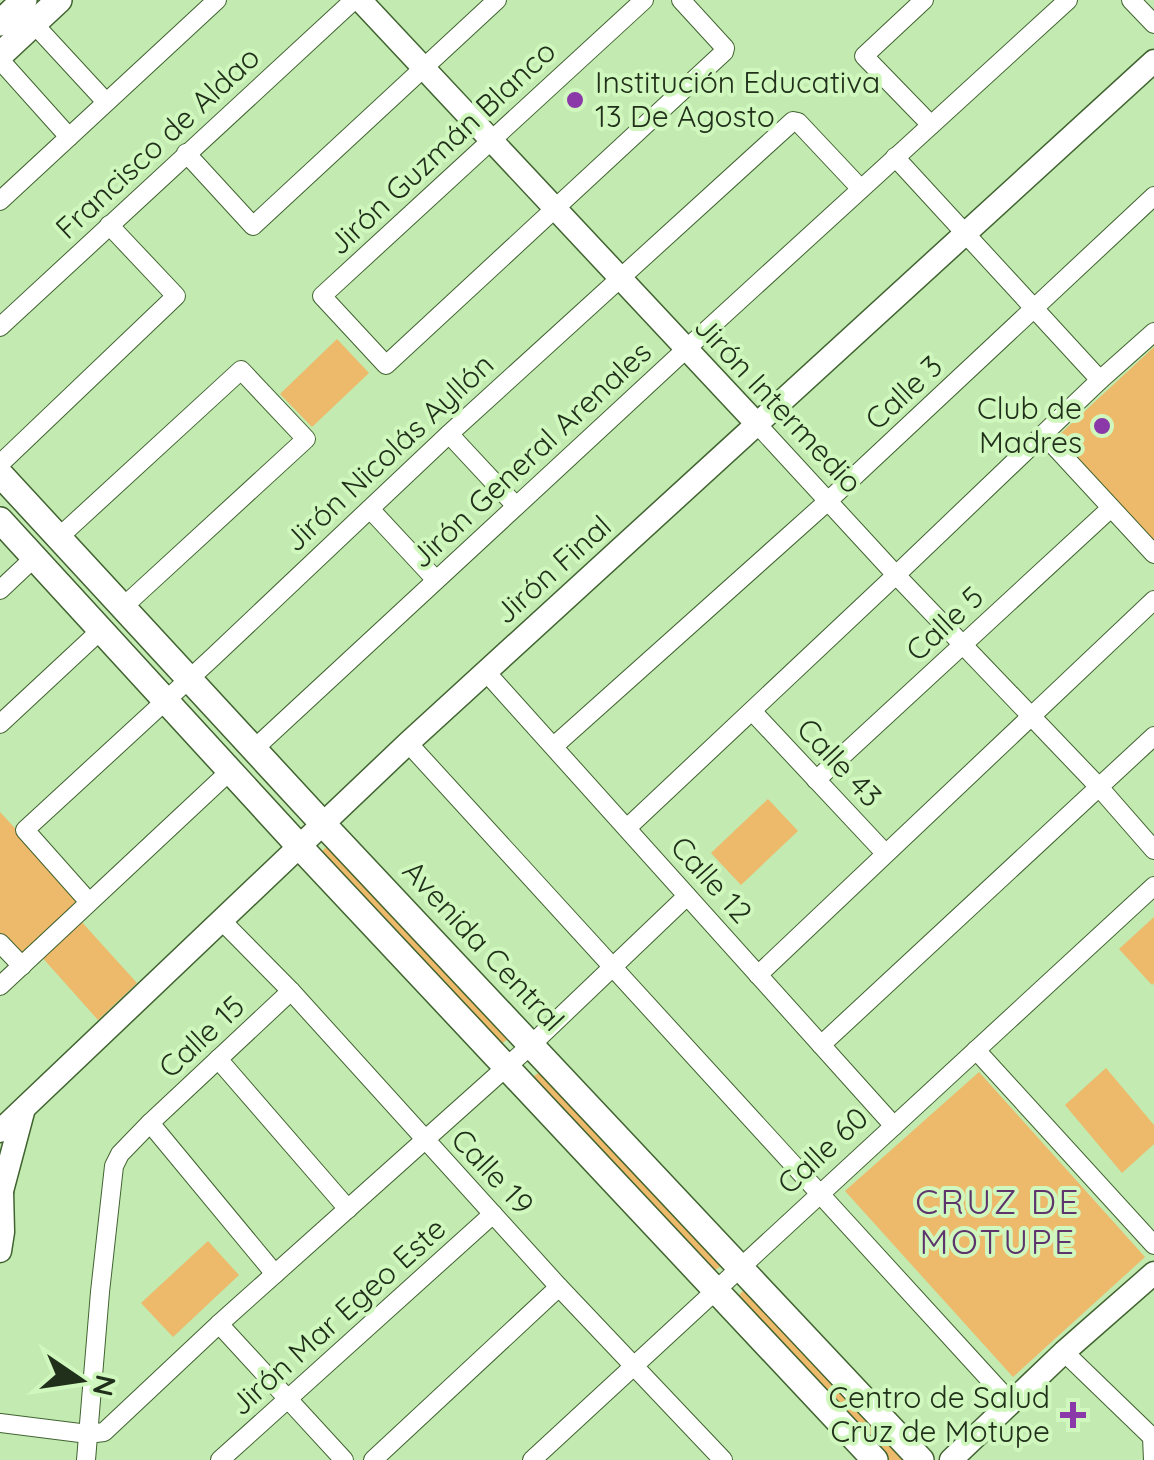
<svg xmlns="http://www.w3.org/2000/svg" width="1154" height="1460" viewBox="0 0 1154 1460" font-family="Quicksand,sans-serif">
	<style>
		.green { fill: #edb96a }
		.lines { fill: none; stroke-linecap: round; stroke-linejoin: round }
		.minor-casing { stroke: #416330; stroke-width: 20 }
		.tertiary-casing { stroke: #416330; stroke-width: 25 }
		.secondary-casing { stroke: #416330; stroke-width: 28 }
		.minor { stroke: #fff; stroke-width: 18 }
		.tertiary { stroke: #fff; stroke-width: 22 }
		.secondary { stroke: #fff; stroke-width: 25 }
		.poi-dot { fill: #8b39a8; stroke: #d0f8be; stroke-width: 4 }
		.labels { text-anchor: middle; stroke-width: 8; stroke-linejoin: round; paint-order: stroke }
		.poi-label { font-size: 30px; fill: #21301a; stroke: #d0f8be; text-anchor: end }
		.street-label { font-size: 30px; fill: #21301a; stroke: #d0f8be }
		.quarter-label { font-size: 35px; letter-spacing: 2.5px; fill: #5d356c; stroke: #d0f8be }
	</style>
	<rect width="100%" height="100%" fill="#c3eab1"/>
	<g class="green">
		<path d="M337,339L369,373L312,427L280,394Z"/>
		<path d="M1154,347V542L1058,436Z"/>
		<path d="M768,799L798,831L741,885L711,853Z"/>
		<path d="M0,812L81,900L21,956L0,933Z"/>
		<path d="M332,842L512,1035L498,1047L321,852Z"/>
		<path d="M1154,917V983L1152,985L1119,949Z"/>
		<path d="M79,919L137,983L98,1020L40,955Z"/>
		<path d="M1106,1068L1154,1125V1144L1122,1173L1065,1105Z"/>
		<path d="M544,1069L725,1263L710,1274L530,1079Z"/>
		<path d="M979,1072L1145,1257L1013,1377L845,1191Z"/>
		<path d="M208,1241L239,1275L173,1337L141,1303Z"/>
		<path d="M748,1286L910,1460H883L735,1299Z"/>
	</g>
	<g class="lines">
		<defs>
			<g id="minor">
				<path d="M644,0L322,296L386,365L724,52L725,48L681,0"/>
				<path d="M924,0L864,56L931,125"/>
				<path d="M1131,0L1154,24"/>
				<path d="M34,24L106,102"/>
				<path d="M0,60L69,137"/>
				<path d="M186,153L253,226L497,0"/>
				<path d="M895,157L1100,380"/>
				<path d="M0,201L217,0"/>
				<path d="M0,327L354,0"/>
				<path d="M757,424L896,575L1099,787L1154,850"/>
				<path d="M449,434L516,506"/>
				<path d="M1044,435L1154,554"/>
				<path d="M0,464L176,296L109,225"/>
				<path d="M370,509L436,580"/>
				<path d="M58,538L241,370L306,439L123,607"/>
				<path d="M0,590L35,557"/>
				<path d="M486,672L894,1126"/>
				<path d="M752,711L885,853"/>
				<path d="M0,724L101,630"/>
				<path d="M408,743L1011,1403"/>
				<path d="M554,746L828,501L1154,196"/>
				<path d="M254,749L685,350L1068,0"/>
				<path d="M816,780L1111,508"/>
				<path d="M627,828L896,575L1100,380L1154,332"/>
				<path d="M89,902L25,830L212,658L449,434L793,121L798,122L861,189"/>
				<path d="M221,920L291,991L559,1287L723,1460"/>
				<path d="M0,943L22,966"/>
				<path d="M758,975L1154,600"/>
				<path d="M0,986L230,771"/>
				<path d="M821,1045L1154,736"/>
				<path d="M976,1050L1154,1245"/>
				<path d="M218,1059L348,1209"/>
				<path d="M150,1123L275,1274"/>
				<path d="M219,1324L344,1460"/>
				<path d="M1064,1352L1152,1437L1153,1460"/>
				<path d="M0,1423L88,1434L104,1432L219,1324L531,1045L687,896"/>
				<path d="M86,1460L100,1292L114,1166L120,1154L150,1123L291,991"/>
				<path d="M220,1460L493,1214"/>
				<path d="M373,1460L559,1287"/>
				<path d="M532,1460L1154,886"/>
			</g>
			<g id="tertiary">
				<path d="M360,0L757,424"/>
				<path d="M0,1131L408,743L1154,61"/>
				<path d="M0,1185L2,1191L3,1232L0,1251"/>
				<path d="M2,1191L23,1112"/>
				<path d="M951,1460L1064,1352L1154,1273"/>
			</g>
			<g id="secondary">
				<path d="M0,23L24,0"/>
				<path d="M0,55L59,0"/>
				<path d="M0,474L323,824L921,1460"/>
				<path d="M0,520L299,846L875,1460"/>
			</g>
		</defs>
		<use href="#minor" class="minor-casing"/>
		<use href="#tertiary" class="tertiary-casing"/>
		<use href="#secondary" class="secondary-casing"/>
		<use href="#minor" class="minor"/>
		<use href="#tertiary" class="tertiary"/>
		<use href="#secondary" class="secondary"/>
	</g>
	<g class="poi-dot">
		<circle cx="575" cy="100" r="10"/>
		<circle cx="1102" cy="426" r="10"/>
		<path d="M1068 1400h10v10h10v10h-10v10h-10v-10h-10v-10h10z"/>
	</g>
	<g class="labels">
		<g class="poi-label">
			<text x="595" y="93" text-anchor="start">Institución Educativa<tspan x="595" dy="34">13 De Agosto</tspan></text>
			<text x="1082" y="419">Club de<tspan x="1082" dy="34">Madres</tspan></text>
			<text x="1050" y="1408">Centro de Salud<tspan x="1050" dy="34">Cruz de Motupe</tspan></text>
		</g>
		<g class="street-label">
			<text transform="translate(158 143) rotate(-43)" y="10">Francisco de Aldao</text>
			<text transform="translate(442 148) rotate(-43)" y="10">Jirón Guzmán Blanco</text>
			<text transform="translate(904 393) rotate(-43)" y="10">Calle 3</text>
			<text transform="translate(778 405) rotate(47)" y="10">Jirón Intermedio</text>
			<text transform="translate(389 453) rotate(-43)" y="10">Jirón Nicolás Ayllón</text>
			<text transform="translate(531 455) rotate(-43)" y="10">Jirón General Arenales</text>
			<text transform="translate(553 570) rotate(-42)" y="10">Jirón Final</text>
			<text transform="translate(945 624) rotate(-43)" y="10">Calle 5</text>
			<text transform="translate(839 763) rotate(47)" y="10">Calle 43</text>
			<text transform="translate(711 880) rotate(48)" y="10">Calle 12</text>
			<text transform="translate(483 946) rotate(47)" y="10">Avenida Central</text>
			<text transform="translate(202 1037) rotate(-43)" y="10">Calle 15</text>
			<text transform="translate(823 1151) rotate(-43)" y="10">Calle 60</text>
			<text transform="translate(492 1172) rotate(47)" y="10">Calle 19</text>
			<text transform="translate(338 1317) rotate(-42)" y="10">Jirón Mar Egeo Este</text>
		</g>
		<g class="quarter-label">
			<text x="998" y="1214">CRUZ DE<tspan x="998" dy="40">MOTUPE</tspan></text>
		</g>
	</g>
	<g transform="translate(80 1380) rotate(103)" stroke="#d0f8be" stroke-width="8" paint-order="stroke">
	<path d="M0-8L18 38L0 25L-18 38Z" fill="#21301a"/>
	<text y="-15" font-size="28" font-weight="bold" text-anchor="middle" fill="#21301a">N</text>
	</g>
</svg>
